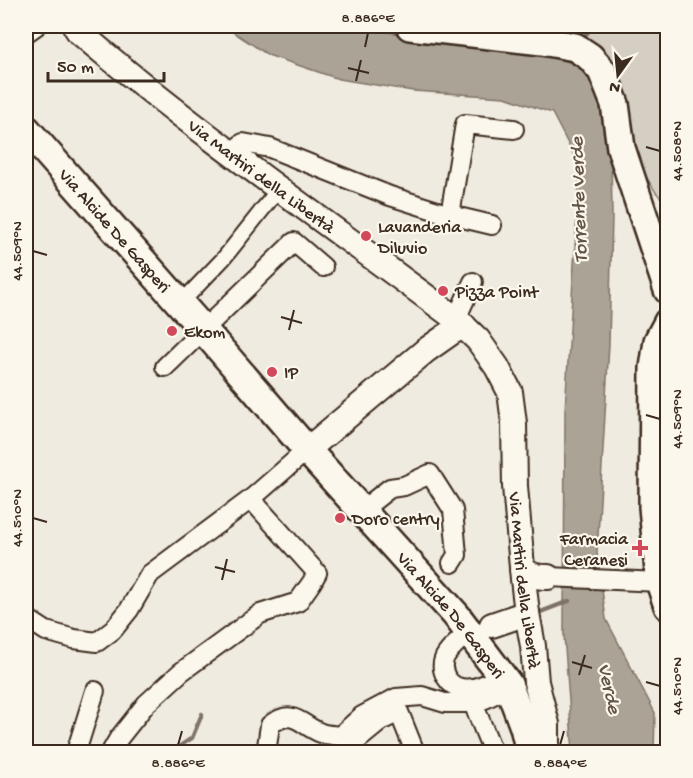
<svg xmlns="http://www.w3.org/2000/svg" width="693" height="778" viewBox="0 0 693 778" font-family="'Gochi Hand',sans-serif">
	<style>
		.green { fill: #d5cec3; stroke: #887c70; stroke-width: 1.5 }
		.water { fill: #aca397; stroke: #7f7367; stroke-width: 1.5 }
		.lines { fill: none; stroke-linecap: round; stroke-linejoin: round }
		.stream { stroke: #7f7367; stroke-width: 4.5 }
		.pedestrian-casing { stroke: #3b2a1e; stroke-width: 18 }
		.minor-casing { stroke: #3b2a1e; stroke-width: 22 }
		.tertiary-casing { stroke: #3b2a1e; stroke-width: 28 }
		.secondary-casing { stroke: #3b2a1e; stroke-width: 32 }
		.pedestrian { stroke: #fbf7ec; stroke-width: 14 }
		.minor { stroke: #fbf7ec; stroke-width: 18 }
		.tertiary { stroke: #fbf7ec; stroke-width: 24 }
		.secondary { stroke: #fbf7ec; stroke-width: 27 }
		.ticks { fill: none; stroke: #3b2a1e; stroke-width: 2 }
		.poi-dot { fill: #d1495b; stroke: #fbf7ec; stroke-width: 2 }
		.labels { text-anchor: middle; stroke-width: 4.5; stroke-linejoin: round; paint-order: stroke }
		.street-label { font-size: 18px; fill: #3b2a1e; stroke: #fbf7ec }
		.poi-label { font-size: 18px; fill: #3b2a1e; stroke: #fbf7ec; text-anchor: start }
		.water-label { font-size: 20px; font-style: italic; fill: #635448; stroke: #fbf7ec }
		.neatline { fill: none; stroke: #3b2a1e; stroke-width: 2 }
		.ticks-label { font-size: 15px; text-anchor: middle; fill: #3b2a1e }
	</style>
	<rect width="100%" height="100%" fill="#f0ebe0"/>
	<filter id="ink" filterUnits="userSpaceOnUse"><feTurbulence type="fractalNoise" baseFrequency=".0167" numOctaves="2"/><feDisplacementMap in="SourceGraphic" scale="12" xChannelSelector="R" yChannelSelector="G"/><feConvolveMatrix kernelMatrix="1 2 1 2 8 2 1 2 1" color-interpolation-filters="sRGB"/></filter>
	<g filter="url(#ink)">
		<path class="green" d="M549,26H667V205L655,191L639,166L632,140L621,76L607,54L579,35Z"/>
		<path class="water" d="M224,26H346L559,57L586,71L601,101L611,155L612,216L609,344L597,553L606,619L655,713L654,752H573L564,635L565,410L580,167L552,113L505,97L413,91L339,79L268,55Z"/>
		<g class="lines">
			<g class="stream">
				<path d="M580,40L590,30L596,26"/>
				<path d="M538,613L569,601"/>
				<path d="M171,752L192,738L202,714"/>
			</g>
			<defs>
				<path id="pedestrian" d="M180,304L224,258L278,190"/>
				<g id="minor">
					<path d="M26,33L36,26"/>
					<path d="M231,153L243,143L270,148L390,196L450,215L492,225"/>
					<path d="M450,215L465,124L514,129"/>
					<path d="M456,319L473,282"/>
					<path d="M165,367L294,242L323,267"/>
					<path d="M362,510L390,488L404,486L430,474L453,510L457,555L452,563"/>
					<path d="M548,577L660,582"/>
					<path d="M26,618L46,631L74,639L97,642L113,630L129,610L150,574L251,499L307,450"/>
					<path d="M460,640C448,651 437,661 446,677C449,682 454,687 461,688C475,691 490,682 502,676"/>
					<path d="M473,703L493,752"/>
					<path d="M76,752L95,691"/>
					<path d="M111,752L119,738L146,704L181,672L260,614L298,602L312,582L317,573L251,499"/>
					<path d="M270,752L267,746L270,725C294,707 300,725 321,733C327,735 334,735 340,736L362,716L396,698L422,696L445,703H473L485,699L495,694L508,684"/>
					<path d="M346,752L348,748L381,721L399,712L415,752"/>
				</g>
				<g id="tertiary">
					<path id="s1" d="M75,26L79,32C199,135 329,224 456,319L478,340L497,367L510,392L514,423L515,486L523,579L527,613L533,646L536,682L547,724V752"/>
					<path d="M307,450L425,351L452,332L464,326"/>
					<path d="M522,569C531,576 537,577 548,577"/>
					<path d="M492,625L527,613"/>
				</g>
				<g id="secondary">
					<path d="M410,26L542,41L575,47L590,57L602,71L615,104L621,148L668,290"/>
					<path id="s2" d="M26,129L201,327L307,450L456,615L508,684L524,727L530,752"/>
					<path d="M668,322L658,341L654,368L653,507L660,582L668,606"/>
				</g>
			</defs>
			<use href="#pedestrian" class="pedestrian-casing"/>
			<use href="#minor" class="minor-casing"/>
			<use href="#tertiary" class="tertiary-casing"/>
			<use href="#secondary" class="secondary-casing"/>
			<use href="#pedestrian" class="pedestrian"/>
			<use href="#minor" class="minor"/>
			<use href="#tertiary" class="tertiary"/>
			<use href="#secondary" class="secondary"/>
		</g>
	</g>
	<path class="ticks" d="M365,47L368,33M348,68L369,73M356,81L361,60M646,147L660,151M33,251L47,255M281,317L302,323M289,330L294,310M646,415L660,419M33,518L47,522M215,567L235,572M222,580L227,559M572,662L592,668M579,675L585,655M646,682L660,686M178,745L182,731M560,745L564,731"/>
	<g class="poi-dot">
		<circle cx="366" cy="236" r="6"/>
		<circle cx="443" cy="291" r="6"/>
		<circle cx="172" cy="331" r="6"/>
		<circle cx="272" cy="372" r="6"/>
		<circle cx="340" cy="518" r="6"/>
		<path d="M637 539h6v6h6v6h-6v6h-6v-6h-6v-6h6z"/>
	</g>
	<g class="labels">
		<g class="street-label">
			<text dy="6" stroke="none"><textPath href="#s1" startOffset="240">Via Martiri della Libertà</textPath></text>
			<text dy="6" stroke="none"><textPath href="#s2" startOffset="135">Via Alcide De Gasperi</textPath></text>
			<text dy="6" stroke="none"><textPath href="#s1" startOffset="762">Via Martiri della Libertà</textPath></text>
			<text dy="6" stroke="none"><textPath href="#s2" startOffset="646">Via Alcide De Gasperi</textPath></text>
		</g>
		<g class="poi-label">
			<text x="378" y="232">Lavanderia<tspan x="378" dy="21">Diluvio</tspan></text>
			<text x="455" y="297">Pizza Point</text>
			<text x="184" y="337">Ekom</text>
			<text x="284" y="378">IP</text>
			<text x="352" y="524">Doro centry</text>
			<text x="628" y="544" text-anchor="end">Farmacia<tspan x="628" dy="21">Ceranesi</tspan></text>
		</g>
		<g class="water-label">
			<text transform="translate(577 200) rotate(-92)" y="7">Torrente Verde</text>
			<text transform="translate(611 688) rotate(77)" y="7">Verde</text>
		</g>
	</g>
	<rect width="693" height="778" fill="none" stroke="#fbf7ec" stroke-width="66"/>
	<g transform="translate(618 75) rotate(195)" stroke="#fbf7ec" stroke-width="4.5" paint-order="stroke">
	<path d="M0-4.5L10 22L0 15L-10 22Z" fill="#3b2a1e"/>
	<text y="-9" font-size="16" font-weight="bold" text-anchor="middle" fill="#3b2a1e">N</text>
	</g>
	<path d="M48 72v9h116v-9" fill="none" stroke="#3b2a1e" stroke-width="3"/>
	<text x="57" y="72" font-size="18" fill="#3b2a1e" stroke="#fbf7ec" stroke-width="4.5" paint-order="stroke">50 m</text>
	<rect x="33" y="33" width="627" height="712" class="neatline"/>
	<g class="ticks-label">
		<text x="368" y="22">8.886°E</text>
		<text transform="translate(676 151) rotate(-90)" y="5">44.508°N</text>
		<text transform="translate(16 251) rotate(-90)" y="5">44.509°N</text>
		<text transform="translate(676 419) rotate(-90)" y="5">44.509°N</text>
		<text transform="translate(16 518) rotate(-90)" y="5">44.510°N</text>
		<text transform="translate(676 686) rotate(-90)" y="5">44.510°N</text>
		<text x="178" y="767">8.886°E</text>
		<text x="560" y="767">8.884°E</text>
	</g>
</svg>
